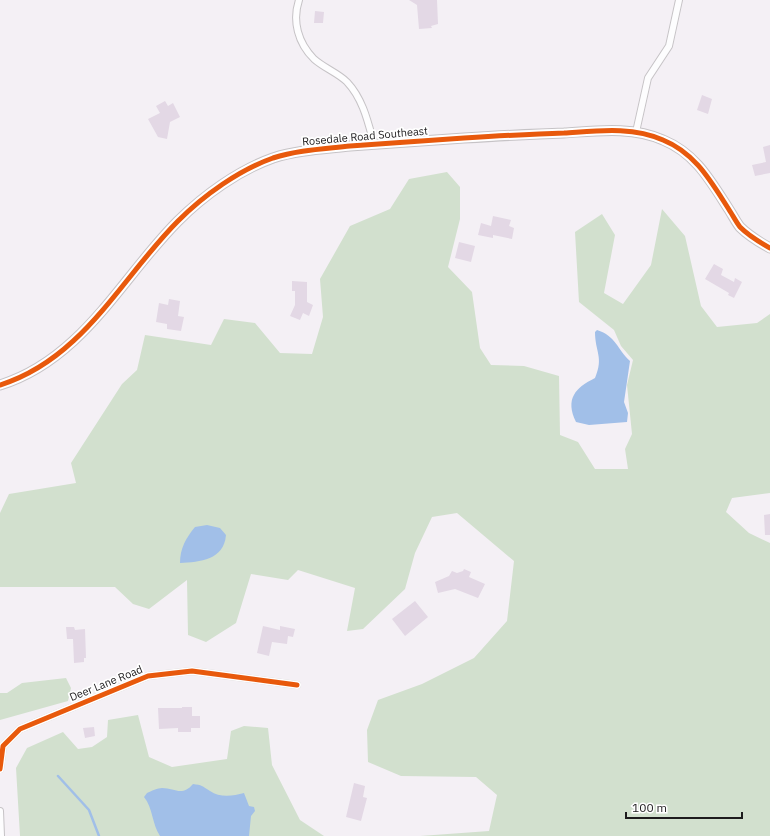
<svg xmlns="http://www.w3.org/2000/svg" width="770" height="836" viewBox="0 0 770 836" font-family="'IBM Plex Sans',sans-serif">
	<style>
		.green { fill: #d2e0ce }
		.water { fill: #a1bfe8 }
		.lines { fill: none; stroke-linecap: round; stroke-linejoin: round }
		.stream { stroke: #a1bfe8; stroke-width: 2.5 }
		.building { fill: #e3d8e5 }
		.street-casing { stroke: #c6c3c6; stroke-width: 8 }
		.secondary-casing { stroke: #c6c3c6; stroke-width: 11 }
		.street { stroke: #fdfdfe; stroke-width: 6 }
		.secondary { stroke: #fdfdfe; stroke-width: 9 }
		.cycleway-casing { stroke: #fff; stroke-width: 8 }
		.cycleway { stroke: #e8590c; stroke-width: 5 }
		.labels { text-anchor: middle; stroke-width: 3.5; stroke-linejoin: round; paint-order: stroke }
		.street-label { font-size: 11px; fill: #1d1b1d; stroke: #fff }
	</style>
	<rect width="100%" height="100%" fill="#f4f0f5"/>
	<g class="green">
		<path d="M447,172L460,187V219L448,267L472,292L480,348L491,365L524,366L559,376L560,435L578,442L595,469H628L625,449L632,434L627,385L633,360L621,346L614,330L579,302L575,232L602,214L615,235L604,293L623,304L651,265L662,209L685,236L701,306L717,327L757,323L770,314V493L732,498L726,512L749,533L770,543V836H420L489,831L497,795L476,777L401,776L368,762L367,730L378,700L422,684L474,658L507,621L514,561L457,513L432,517L415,553L405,589L363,629L347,631L355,588L298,570L288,580L251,574L236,623L206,642L188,635L187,580L149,609L133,604L115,587H0V513L9,494L76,483L71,463L122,384L137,370L145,335L211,345L224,319L255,323L280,353L312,354L323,317L320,279L350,226L390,209L409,179Z"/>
		<path d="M66,678L71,688L68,701L0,720V693H7L22,683Z"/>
		<path d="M138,715L149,757L172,767L227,759L231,731L244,726L268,728L272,765L300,820L324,836H20L16,768L27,748L63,732L78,749L92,747L107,737L108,720Z"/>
	</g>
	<g class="water">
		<path d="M597,330C616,336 617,349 630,361L624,402L628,413L627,422L589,425L576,422C565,399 575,388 595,378C604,357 595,352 595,332Z"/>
		<path d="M207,525L220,528L226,535C224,560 200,562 180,563C180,548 186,538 195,527Z"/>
		<path d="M193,784C202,785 202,786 210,791C220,798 233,796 244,793L249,806L254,807L255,811L251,816L249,836H160C152,824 153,808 144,797L147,793C151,791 158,788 162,788C175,788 182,797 193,784Z"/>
	</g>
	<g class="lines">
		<path class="stream" d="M58,776L89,810L99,836"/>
	</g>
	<g class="building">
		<path d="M409,0H437L438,24L431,26L432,28L419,29L417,5Z"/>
		<path d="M315,11L324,12L323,23H314Z"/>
		<path d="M702,95L712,99L708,114L697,110Z"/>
		<path d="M165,101L168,106L173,103L180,117L170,122L167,139L158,137L148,119L160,113L156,106Z"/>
		<path d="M770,145V173L755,176L752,165L766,162L763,147Z"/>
		<path d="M493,216L511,220L509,226L514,228L512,239L493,235V238L478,235L481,223L491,226Z"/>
		<path d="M459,242L475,246L471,262L455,258Z"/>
		<path d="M714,264L723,269L721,275L734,282L735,278L742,282L734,298L728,295L729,293L705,279Z"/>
		<path d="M292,281L307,282V302L313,305L309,316L303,313L300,320L290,316L295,305V291H292Z"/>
		<path d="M169,299L180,301L178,316L184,317L181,331L167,329V324L156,322L159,303L168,305Z"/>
		<path d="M770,514V535H765L764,515Z"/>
		<path d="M464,569L471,572L469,577L485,584L478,598L455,589L438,593L435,582L449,576L452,571L457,573L463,571Z"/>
		<path d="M415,601L428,617L405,636L392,619Z"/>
		<path d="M263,626L280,630V626L295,629L293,637L288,636L287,644L272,642L269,656L257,653Z"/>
		<path d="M66,627H74L75,630L85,629L86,658H84V662L74,663L73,639H67Z"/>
		<path d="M182,707H192V716H200V728H191V732H178V728L159,729L158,708H182Z"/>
		<path d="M94,727L95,736L85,738L83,728Z"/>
		<path d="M354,783L365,786L363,797L367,798L361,821L346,817Z"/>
	</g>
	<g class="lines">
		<defs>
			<g id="street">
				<path d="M299,0C292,21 298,43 314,59C324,68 338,73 347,82C363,99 368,122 374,144"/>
				<path d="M636,132L648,78L669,46L679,0"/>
				<path d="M0,769L3,746L20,729L148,676L192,671L297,685"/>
				<path d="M0,811L1,836"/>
			</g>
			<path id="secondary" d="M0,385C83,359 121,278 178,221C204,195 239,170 273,158C298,150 324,149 350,146C388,143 426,141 464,138C497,136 530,134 564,133C596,131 632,126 663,140C695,153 710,180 728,208C732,214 736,222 740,227C748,235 761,243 770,248"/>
		</defs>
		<use href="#street" class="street-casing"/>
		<use href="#secondary" class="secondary-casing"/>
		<use href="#street" class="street"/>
		<use href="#secondary" class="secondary"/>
		<defs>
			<g id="cycleway">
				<path d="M0,385C83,359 121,278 178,221C204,195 239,170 273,158C298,150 324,149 350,146C388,143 426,141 464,138C497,136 530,134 564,133C596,131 632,126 663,140C695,153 710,180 728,208C732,214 736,222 740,227C748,235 761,243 770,248"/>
				<path d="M0,769L3,746L20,729L148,676L192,671L297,685"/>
			</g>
		</defs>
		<use href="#cycleway" class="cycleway-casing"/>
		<use href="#cycleway" class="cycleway"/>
	</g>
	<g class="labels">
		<g class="street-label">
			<text transform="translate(365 136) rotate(-5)" y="4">Rosedale Road Southeast</text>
			<text transform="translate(106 683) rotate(-22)" y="4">Deer Lane Road</text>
		</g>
	</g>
	<path d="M626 812v6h116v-6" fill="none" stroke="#1d1b1d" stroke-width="2"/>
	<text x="632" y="812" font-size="12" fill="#1d1b1d" stroke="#ffffff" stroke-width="3" paint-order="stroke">100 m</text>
</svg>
